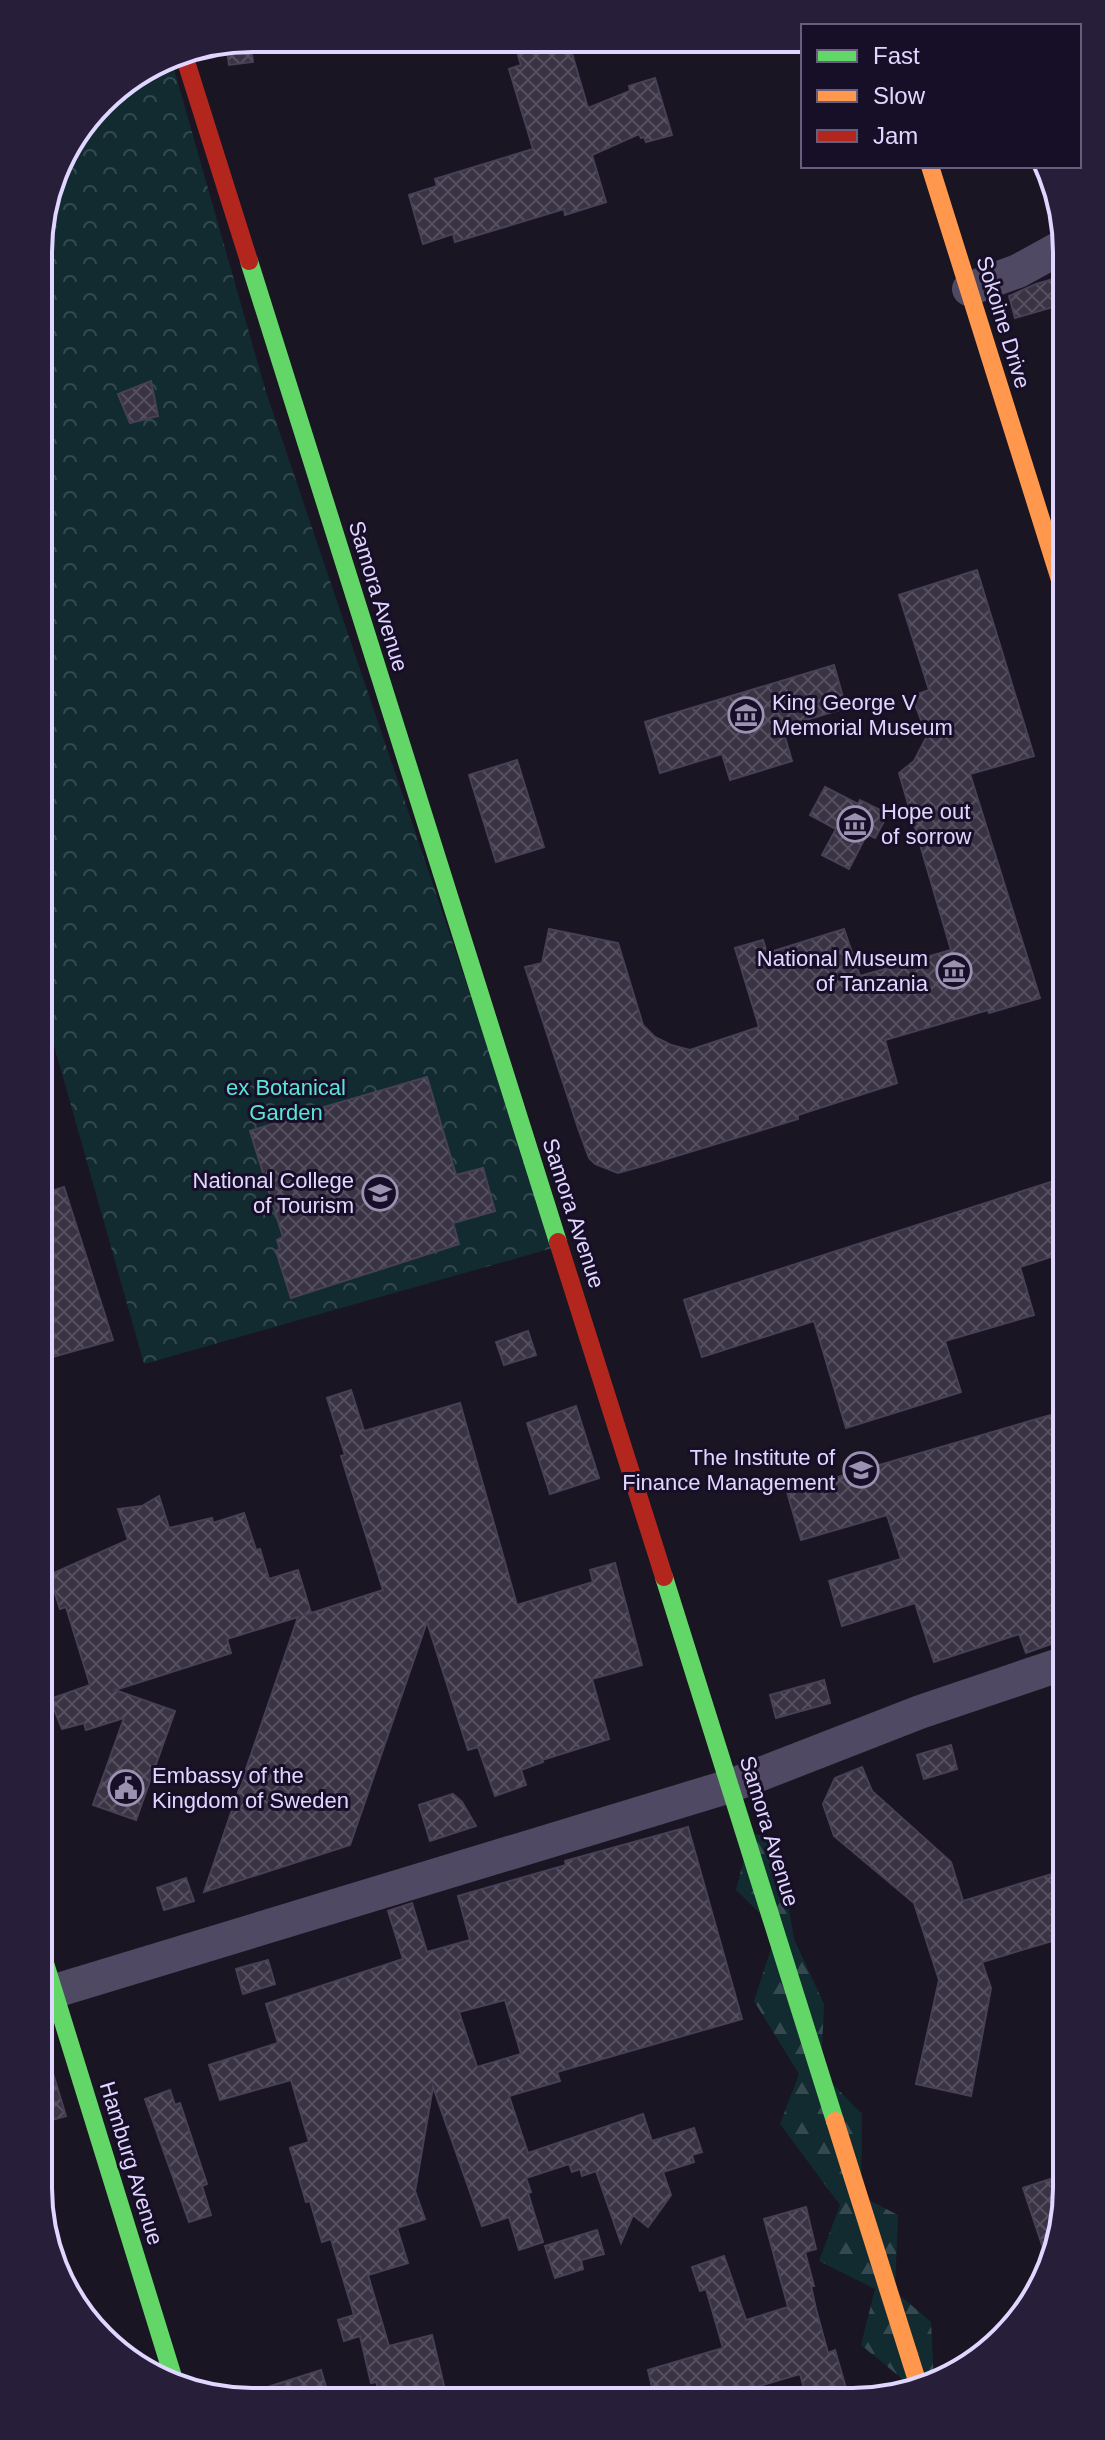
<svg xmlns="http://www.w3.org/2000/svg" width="1105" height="2440" viewBox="0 0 1105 2440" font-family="Helvetica,sans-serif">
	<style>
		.forest { fill: url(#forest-firs) }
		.park { fill: url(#park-crowns) }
		.building { fill: url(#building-cross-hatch); stroke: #474056; stroke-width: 2; fill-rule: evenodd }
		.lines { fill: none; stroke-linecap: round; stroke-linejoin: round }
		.street { stroke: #4f4963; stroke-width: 34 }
		.fast { stroke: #63d668; stroke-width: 18 }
		.slow { stroke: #ff974d; stroke-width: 18 }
		.jam { stroke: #b3261e; stroke-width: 18 }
		.labels { text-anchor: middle; stroke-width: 6; stroke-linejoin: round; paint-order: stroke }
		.street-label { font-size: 22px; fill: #e1d6ff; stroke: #170f28 }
		.poi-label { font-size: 22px; fill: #e1d6ff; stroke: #170f28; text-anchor: start }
		.park-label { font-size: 22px; fill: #5ce5d7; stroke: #170f28 }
		.rim { fill: none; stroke: #e1d6ff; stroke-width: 4 }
	</style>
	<defs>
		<pattern id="forest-firs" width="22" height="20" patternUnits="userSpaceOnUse" patternTransform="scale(2)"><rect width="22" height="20" fill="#122b31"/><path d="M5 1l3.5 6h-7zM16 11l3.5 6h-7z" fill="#344950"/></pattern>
		<pattern id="park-crowns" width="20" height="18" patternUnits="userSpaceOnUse" patternTransform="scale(2)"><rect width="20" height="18" fill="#122b31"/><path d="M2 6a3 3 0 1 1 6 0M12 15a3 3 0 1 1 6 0" fill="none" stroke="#344950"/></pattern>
		<pattern id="building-cross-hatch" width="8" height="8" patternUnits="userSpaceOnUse" patternTransform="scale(2)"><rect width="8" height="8" fill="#393344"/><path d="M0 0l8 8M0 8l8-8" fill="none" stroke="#555060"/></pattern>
	</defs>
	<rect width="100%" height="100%" fill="#191522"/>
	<path class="forest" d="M750,1834L773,1836L783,1873L794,1939L824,2004L821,2072L862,2114L861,2196L898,2215L895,2291L931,2322L934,2383L917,2391L861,2345L875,2289L819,2261L840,2205L780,2124L799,2074L754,2001L777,1930L736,1890Z"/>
	<path class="park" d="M170,55L266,392L556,1247L144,1364L41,999L38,238L60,158L111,91Z"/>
	<g class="building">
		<path d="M250,38L253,62L229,65L226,43Z"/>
		<path d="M554,41L556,49L567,46L568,50H571L588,108L630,91L629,86L655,78L672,135L646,142L644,137L641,138L639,134L592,155L606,202L565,215L564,209L455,242L453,234L423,244L409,195L437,186L435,179L533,149L509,69L521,65L517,52Z"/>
		<path d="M1060,277V305L1015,318L1009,296L1036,284Z"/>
		<path d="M151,381L158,416L130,423L118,394Z"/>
		<path d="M977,570L1034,756L970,774L1040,998L989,1013L988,1010L885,1040L897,1083L798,1115V1119L650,1164L618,1173L595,1164L589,1158L578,1128L525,967L542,963L549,929L618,943L643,1025L655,1037L671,1045L690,1050L759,1027L735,948L763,940L767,953L844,929L860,976L951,950L899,773L914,761L927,736L912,696L929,690L899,595Z"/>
		<path d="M834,665L846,708L782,727L792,761L730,780L722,754L660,773L645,722Z"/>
		<path d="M517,760L544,847L496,862L469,775Z"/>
		<path d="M825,787L858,804L860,800L888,814L875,838L867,834L849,869L822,855L836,829L810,815Z"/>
		<path d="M427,1077L456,1175L483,1168L495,1211L453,1223L459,1244L291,1298L276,1251L280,1249L277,1240L283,1237L250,1131L307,1113V1112Z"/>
		<path d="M1063,1178V1253L1020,1267L1034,1315L945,1341L961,1392L846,1428L814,1321L702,1357L684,1300Z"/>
		<path d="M64,1187L113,1340L42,1360V1194Z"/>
		<path d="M528,1331L536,1355L504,1365L496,1342Z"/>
		<path d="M351,1390L364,1431L460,1403L517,1605L593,1582L590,1570L615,1563L642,1665L592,1679L609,1739L542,1760L543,1762L521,1770L526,1785L495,1796L478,1747L468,1750L427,1622L350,1845L204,1892L298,1617L227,1639L231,1653L115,1690L175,1711L136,1820L93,1805L124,1718L86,1730L84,1723L62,1729L50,1699L90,1685L66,1607L60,1609L49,1575L128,1540L118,1509L142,1506L159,1496L169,1528L212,1518L213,1523L244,1513L256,1550L260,1549L269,1579L298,1570L311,1613L304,1615H305L383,1590L341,1456L345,1455L327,1398Z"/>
		<path d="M576,1406L599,1478L550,1494L527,1423Z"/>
		<path d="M1064,1411L1065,1639L1026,1653L1019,1634L934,1662L915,1603L842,1626L829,1581L901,1559L887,1515L801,1540L787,1492Z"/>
		<path d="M824,1680L830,1703L776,1718L770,1695Z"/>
		<path d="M951,1745L957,1769L924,1779L917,1755Z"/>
		<path d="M862,1767L872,1791L951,1862L963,1901L1065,1870L1066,1932L1050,1936L1052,1941L982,1962L991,1988L971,2096L916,2084L939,1980L914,1903L834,1836L823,1804L835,1778Z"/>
		<path d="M453,1794L462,1802L476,1826L430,1841L419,1805Z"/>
		<path d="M688,1827L742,2019L557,2072L560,2081L509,2096L528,2153L643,2114L652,2141L694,2128L702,2152L692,2155L694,2162L663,2172L671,2195L648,2227L633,2215L621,2243L596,2171L582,2176L580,2169L572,2172L569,2164L526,2178L531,2192L528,2193L543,2242L519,2250L509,2217L482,2226L433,2087L415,2191L425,2219L397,2228L408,2263L368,2275L389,2346L432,2335L445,2390L413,2397H381L376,2382L371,2383L360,2336L344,2341L338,2320L354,2315L331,2239L322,2242L310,2201L306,2202L290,2148L309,2142L291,2080L220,2100L209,2065L278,2043L266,2004L403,1959L388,1911L412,1903L427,1952L470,1940L458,1896L566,1865L565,1861ZM505,2000L521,2054L477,2067L459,2012Z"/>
		<path d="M186,1878L194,1901L164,1910L157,1888Z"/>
		<path d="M268,1960L275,1984L243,1994L236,1969Z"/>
		<path d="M45,2047L66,2116L45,2122Z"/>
		<path d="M170,2090L175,2105L180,2103L207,2184L202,2186L211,2215L189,2222L145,2099Z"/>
		<path d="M1066,2174V2202L1046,2257L1023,2188Z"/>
		<path d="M806,2207L816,2249L805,2252L814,2286H811L816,2309L828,2353L835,2350L848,2395H806L800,2374L729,2395L654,2396L648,2370L723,2348L706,2289L700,2291L692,2267L724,2256L746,2320L788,2307L764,2219Z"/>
		<path d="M597,2230L604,2254L581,2260L583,2269L555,2278L545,2246Z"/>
		<path d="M321,2370L329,2397L252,2398V2392Z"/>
	</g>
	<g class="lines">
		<g class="street">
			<path d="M969,289L1018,271L1060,248"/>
			<path d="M45,1994L730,1786L920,1712L1065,1663"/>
		</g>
		<g class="fast">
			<path d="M249,261L558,1242"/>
			<path d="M664,1577L835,2121"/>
			<path d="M44,1960L174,2380"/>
		</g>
		<g class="slow">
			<path d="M930,166L1061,583"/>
			<path d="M835,2121L920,2390"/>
		</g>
		<g class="jam">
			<path d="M183,52L249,261"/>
			<path d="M558,1242L664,1577"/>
		</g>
	</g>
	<defs>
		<symbol id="museum-ring" viewBox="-11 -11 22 22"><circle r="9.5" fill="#170f28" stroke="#9b92b2" stroke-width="1.5"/><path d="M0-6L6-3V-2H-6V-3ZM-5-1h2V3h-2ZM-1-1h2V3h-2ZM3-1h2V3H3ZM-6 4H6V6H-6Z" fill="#9b92b2"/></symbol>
		<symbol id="university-ring" viewBox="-11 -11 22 22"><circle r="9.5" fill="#170f28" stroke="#9b92b2" stroke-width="1.5"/><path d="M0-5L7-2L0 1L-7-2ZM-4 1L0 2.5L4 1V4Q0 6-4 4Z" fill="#9b92b2"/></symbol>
		<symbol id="civic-ring" viewBox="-11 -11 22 22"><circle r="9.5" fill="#170f28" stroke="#9b92b2" stroke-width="1.5"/><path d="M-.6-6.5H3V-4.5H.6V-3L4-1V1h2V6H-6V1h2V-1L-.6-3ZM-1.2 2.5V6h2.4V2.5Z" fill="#9b92b2"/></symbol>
	</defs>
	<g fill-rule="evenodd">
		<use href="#museum-ring" x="726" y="695" width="40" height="40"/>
		<use href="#museum-ring" x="835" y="804" width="40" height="40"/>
		<use href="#museum-ring" x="934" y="951" width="40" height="40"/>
		<use href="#university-ring" x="360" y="1173" width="40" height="40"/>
		<use href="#university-ring" x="841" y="1450" width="40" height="40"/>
		<use href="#civic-ring" x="106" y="1768" width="40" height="40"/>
	</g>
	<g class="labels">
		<g class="street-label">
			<text transform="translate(1004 322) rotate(73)" y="8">Sokoine Drive</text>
			<text transform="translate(379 596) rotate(73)" y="8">Samora Avenue</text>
			<text transform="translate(574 1213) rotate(72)" y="8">Samora Avenue</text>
			<text transform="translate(770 1831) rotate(73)" y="8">Samora Avenue</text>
			<text transform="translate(132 2163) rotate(73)" y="8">Hamburg Avenue</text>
		</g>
		<g class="poi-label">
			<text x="772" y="710">King George V<tspan x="772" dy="25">Memorial Museum</tspan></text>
			<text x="881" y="819">Hope out<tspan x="881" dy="25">of sorrow</tspan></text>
			<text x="928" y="966" text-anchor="end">National Museum<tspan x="928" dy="25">of Tanzania</tspan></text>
			<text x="354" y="1188" text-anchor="end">National College<tspan x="354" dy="25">of Tourism</tspan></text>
			<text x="835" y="1465" text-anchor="end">The Institute of<tspan x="835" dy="25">Finance Management</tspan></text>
			<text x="152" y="1783">Embassy of the<tspan x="152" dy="25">Kingdom of Sweden</tspan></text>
		</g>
		<g class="park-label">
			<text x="286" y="1095">ex Botanical<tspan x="286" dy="25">Garden</tspan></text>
		</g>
	</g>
	<path d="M0 0H1105V2440H0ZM252 52H853A200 200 0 0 1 1053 252V2188A200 200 0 0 1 853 2388H252A200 200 0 0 1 52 2188V252A200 200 0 0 1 252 52Z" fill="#271f39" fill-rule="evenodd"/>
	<path class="rim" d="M252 52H853A200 200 0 0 1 1053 252V2188A200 200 0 0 1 853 2388H252A200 200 0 0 1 52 2188V252A200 200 0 0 1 252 52Z"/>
	<rect x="801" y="24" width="280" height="144" fill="#170f28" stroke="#685f7e" stroke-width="2"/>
	<rect x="817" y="50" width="40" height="12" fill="#63d668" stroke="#685f7e" stroke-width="2"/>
	<text x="873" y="64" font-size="24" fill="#e1d6ff">Fast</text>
	<rect x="817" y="90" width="40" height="12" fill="#ff974d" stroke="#685f7e" stroke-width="2"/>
	<text x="873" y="104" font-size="24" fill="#e1d6ff">Slow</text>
	<rect x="817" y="130" width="40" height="12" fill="#b3261e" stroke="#685f7e" stroke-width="2"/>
	<text x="873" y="144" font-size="24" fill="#e1d6ff">Jam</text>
</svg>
